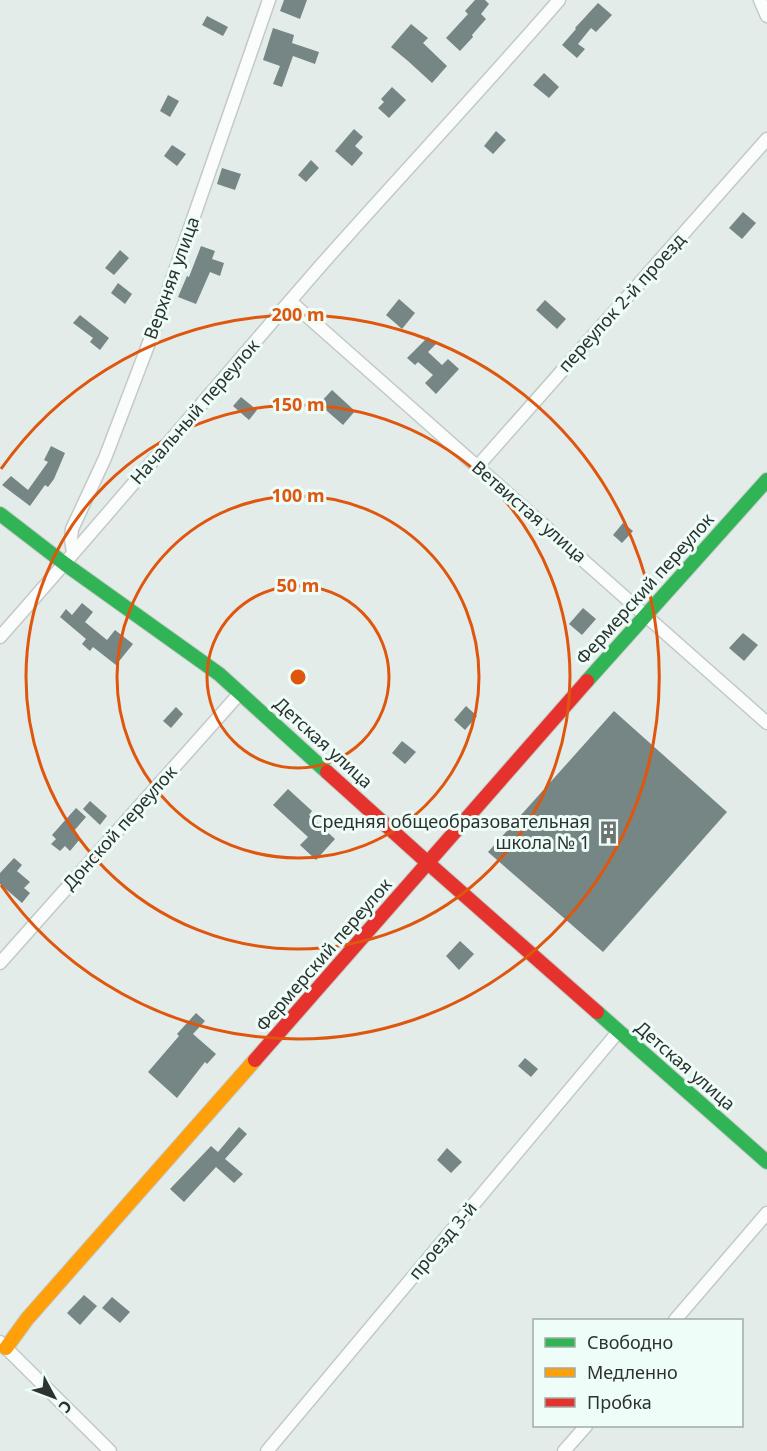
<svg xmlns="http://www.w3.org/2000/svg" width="767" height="1451" viewBox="0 0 767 1451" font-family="'Noto Sans',sans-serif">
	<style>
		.building { fill: #758685 }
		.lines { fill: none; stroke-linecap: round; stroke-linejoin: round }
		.street-casing { stroke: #c3c9c7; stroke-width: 15 }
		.fast-casing { stroke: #c3c9c7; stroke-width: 16 }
		.slow-casing { stroke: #c3c9c7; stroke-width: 16 }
		.jam-casing { stroke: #c3c9c7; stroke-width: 16 }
		.street { stroke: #fbfcfc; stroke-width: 12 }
		.fast { stroke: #30b455; stroke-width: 14 }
		.slow { stroke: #ff9f0a; stroke-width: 14 }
		.jam { stroke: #e5322d; stroke-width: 14 }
		.ring { fill: none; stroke: #df570e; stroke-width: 3 }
		.labels { text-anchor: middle; stroke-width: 6; stroke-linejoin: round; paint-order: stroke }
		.street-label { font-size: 18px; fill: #2c322f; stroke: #eefdf7 }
		.poi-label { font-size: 18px; fill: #2c322f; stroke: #eefdf7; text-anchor: end }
		.centre { fill: #df570e; stroke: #eefdf7; stroke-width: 3 }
		.ring-label { font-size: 18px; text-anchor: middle; font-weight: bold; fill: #df570e; stroke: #eefdf7; stroke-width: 6; stroke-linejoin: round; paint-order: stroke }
	</style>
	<rect width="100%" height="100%" fill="#e4ece9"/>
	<g class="building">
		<path d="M284,0H307L300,19L280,11Z"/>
		<path d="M475,0H485L489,4L481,14L486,19L472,35L473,37L460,51L446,38L468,14L465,11Z"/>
		<path d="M598,3L612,15L596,32L591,28L578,44L585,49L577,58L562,45L576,29L575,28Z"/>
		<path d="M207,16L228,27L223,36L202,25Z"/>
		<path d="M411,24L428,38L423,43L447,66L432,83L408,61L391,47Z"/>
		<path d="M273,28L294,35L292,43L319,52L315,64L293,56L282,87L273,84L280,66L263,60Z"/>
		<path d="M544,73L559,87L549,98L533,85Z"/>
		<path d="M392,87L406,100L389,118L378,108L384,102L381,99Z"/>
		<path d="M168,95L179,101L170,117L160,111Z"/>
		<path d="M354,129L363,137L355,146L363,153L352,166L335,151Z"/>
		<path d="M496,131L506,140L493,154L484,146Z"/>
		<path d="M172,145L186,154L177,166L164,156Z"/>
		<path d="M311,160L319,168L306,182L298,175Z"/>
		<path d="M222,168L241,174L235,190L217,184Z"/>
		<path d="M743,212L756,223L742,239L729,228Z"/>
		<path d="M201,246L215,251L212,259L224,263L220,276L210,272L196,304L178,297L187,276L189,277Z"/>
		<path d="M120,250L129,258L114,275L105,268Z"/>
		<path d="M118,283L132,294L125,304L111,293Z"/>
		<path d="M399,299L415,313L402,329L386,315Z"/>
		<path d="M545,300L566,319L557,329L536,310Z"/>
		<path d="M80,315L109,338L100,350L90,342L93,338L73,323Z"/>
		<path d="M428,337L436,344L428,352L442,365L448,359L459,369L436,394L425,383L433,375L418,362L415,365L407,358Z"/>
		<path d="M332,390L355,411L343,425L319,404Z"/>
		<path d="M241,397L257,410L249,420L233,406Z"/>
		<path d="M51,446L65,453L54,479L48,487L45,485L30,506L2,485L11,476L28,490L48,462L44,460Z"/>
		<path d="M623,523L633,531L622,543L613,535Z"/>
		<path d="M82,603L93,612L85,622L107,640L115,630L133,644L116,665L93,647L90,651L82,644L86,639L60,617L66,609L72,615Z"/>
		<path d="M583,608L596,619L582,635L569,624Z"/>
		<path d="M743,633L758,645L744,661L729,648Z"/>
		<path d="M466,706L477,716L465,730L454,720Z"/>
		<path d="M176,707L183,714L171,728L163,721Z"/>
		<path d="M614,711L727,812L603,952L488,852Z"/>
		<path d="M402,741L416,752L405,764L392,753Z"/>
		<path d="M288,789L312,811L309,815L335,839L316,860L300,845L308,837L273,805Z"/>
		<path d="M90,801L107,816L100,825L83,809Z"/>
		<path d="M76,808L86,817L73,832L80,839L70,851L65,846L60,851L51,844L56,839L52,835Z"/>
		<path d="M14,858L22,865L17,871L30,882L24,888L30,893L22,903L0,884V873Z"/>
		<path d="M460,941L474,954L459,970L446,956Z"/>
		<path d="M196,1013L205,1021L193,1034L216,1054L207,1064L205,1062L177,1098L148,1072L179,1036L177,1034Z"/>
		<path d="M525,1058L538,1069L531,1077L518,1066Z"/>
		<path d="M239,1127L247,1134L225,1159L243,1174L234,1183L216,1167L184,1202L170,1189L211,1146L218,1152Z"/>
		<path d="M447,1148L462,1162L451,1173L437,1160Z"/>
		<path d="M84,1295L97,1306L80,1325L67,1313Z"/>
		<path d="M112,1297L130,1312L120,1323L102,1308Z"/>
	</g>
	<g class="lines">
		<defs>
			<g id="street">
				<path d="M760,0L767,16"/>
				<path d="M290,301L767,723"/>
				<path d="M477,467L767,139"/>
				<path d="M73,553L71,539L72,529L105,458L160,314L269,0"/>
				<path d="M0,637C109,514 215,387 323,263C401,175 482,89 559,0"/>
				<path d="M0,963L240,693"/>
				<path d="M675,1320L767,1213"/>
				<path d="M0,1342L110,1451"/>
				<path d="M267,1451L618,1032"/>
				<path d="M564,1451L586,1426"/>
			</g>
			<g id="fast">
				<path d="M0,514L65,564L219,674L327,772"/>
				<path d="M587,681L767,480"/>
				<path d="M597,1012L767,1162"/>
			</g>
			<path id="slow" d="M6,1348L27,1319L255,1060"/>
			<g id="jam">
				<path d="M327,772L428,863L597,1012"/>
				<path d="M255,1060L587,681"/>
			</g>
		</defs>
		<use href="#street" class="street-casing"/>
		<use href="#fast" class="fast-casing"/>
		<use href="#slow" class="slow-casing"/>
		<use href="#jam" class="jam-casing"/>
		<use href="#street" class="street"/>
		<use href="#fast" class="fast"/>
		<use href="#slow" class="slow"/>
		<use href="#jam" class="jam"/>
	</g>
	<g class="ring">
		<circle cx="298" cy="677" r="91"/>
		<circle cx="298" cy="677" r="181"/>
		<circle cx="298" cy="677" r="272"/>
		<path d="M1 469A362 362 0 1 1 1 885"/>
	</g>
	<defs>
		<symbol id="building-bare" viewBox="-9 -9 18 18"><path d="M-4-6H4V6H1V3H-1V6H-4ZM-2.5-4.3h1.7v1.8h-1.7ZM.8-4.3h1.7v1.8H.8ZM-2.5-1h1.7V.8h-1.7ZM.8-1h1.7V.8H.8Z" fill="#6c7370" stroke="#eefdf7" stroke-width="2.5" paint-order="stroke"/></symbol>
	</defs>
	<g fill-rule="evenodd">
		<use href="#building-bare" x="592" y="816" width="33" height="33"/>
	</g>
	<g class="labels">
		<g class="street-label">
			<text transform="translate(172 278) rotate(-70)" y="6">Верхняя улица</text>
			<text transform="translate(622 303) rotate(-48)" y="6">переулок 2-й проезд</text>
			<text transform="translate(195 412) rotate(-49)" y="6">Начальный переулок</text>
			<text transform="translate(529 512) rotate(41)" y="6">Ветвистая улица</text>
			<text transform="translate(645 589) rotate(-48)" y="6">Фермерский переулок</text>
			<text transform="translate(323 743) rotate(42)" y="6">Детская улица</text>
			<text transform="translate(120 828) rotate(-48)" y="6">Донской переулок</text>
			<text transform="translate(324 955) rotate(-49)" y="6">Фермерский переулок</text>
			<text transform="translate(685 1066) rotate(41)" y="6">Детская улица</text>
			<text transform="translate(443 1241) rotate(-50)" y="6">проезд 3-й</text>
		</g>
		<g class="poi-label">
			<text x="590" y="828">Средняя общеобразовательная<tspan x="590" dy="21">школа № 1</tspan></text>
		</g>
	</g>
	<circle cx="298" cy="677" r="9" class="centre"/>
	<g class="ring-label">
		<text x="298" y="321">200 m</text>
		<text x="298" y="411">150 m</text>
		<text x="298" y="502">100 m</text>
		<text x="298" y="592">50 m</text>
	</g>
	<rect x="533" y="1319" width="210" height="108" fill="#eefdf7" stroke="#a0aca7" stroke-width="1.5"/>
	<rect x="545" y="1338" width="30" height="9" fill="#30b455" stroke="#a0aca7" stroke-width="1.5"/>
	<text x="587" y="1349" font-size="18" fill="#2c322f">Свободно</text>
	<rect x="545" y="1368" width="30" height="9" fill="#ff9f0a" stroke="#a0aca7" stroke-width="1.5"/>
	<text x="587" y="1379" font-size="18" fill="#2c322f">Медленно</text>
	<rect x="545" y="1398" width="30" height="9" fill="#e5322d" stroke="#a0aca7" stroke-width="1.5"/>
	<text x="587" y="1409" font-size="18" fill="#2c322f">Пробка</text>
	<g transform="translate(54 1397) rotate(131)" stroke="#eefdf7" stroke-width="4.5" paint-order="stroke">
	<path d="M0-4.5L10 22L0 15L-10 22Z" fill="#2c322f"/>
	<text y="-9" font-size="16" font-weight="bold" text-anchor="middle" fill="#2c322f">С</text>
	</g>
</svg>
